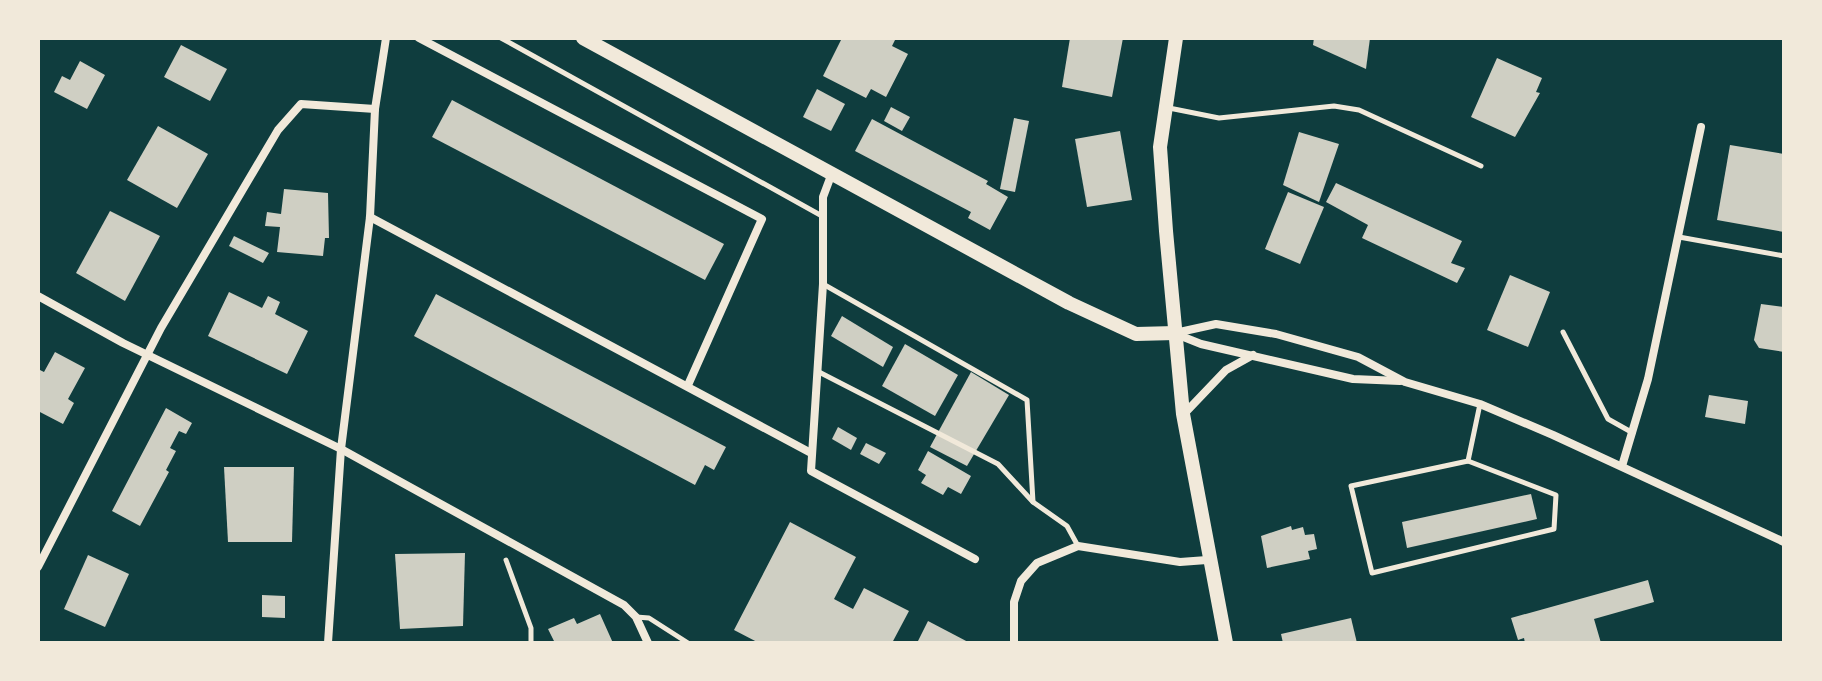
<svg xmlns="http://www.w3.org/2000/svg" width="1822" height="681" viewBox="0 0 1822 681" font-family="Georgia,serif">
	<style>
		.building { fill: #cfcfc3 }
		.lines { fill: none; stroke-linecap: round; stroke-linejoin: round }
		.path { stroke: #f1e9da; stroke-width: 5 }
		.service { stroke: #f1e9da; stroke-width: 5 }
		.minor { stroke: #f1e9da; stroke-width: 8 }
		.tertiary { stroke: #f1e9da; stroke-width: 14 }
	</style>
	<rect width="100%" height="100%" fill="#0f3d3e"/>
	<g class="building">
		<path d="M842,38H896L892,46L908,54L886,97L871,89L866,98L823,76Z"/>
		<path d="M1070,38H1123L1112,97L1062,87Z"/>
		<path d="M1314,38H1370L1366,69L1313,45Z"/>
		<path d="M181,45L227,69L210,101L164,77Z"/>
		<path d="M1497,58L1542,78L1536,92L1540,93L1515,137L1471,117Z"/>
		<path d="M80,61L105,75L87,109L54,92L62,76L70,80Z"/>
		<path d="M817,89L845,104L831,131L803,117Z"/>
		<path d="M452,100L724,244L705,280L432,137Z"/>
		<path d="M891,107L910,117L902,131L884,121Z"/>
		<path d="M1014,118L1029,121L1015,192L1000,189Z"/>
		<path d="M872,119L988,181L986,184L1008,197L990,230L968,218L971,212L855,151Z"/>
		<path d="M158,126L208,154L177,208L127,180Z"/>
		<path d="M1120,131L1132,200L1087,207L1075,139Z"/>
		<path d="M1299,132L1339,144L1319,202L1283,185Z"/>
		<path d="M1730,145L1784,154V232L1717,220Z"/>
		<path d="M1336,183L1462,241L1451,263L1465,268L1457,283L1362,238L1368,225L1326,202Z"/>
		<path d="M284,189L328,193L329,238H325L323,256L277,252L280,227L265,226L267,212L281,214Z"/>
		<path d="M1288,192L1324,207L1300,264L1265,249Z"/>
		<path d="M110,211L160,236L125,301L76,273Z"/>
		<path d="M234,236L269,253L263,263L229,246Z"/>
		<path d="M1510,275L1550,292L1528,347L1487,330Z"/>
		<path d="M229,292L262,308L268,296L280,302L275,314L308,331L287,374L208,336Z"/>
		<path d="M436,294L726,447L714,470L705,465L695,485L414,336Z"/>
		<path d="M1761,304L1784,307V352L1759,348L1754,340Z"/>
		<path d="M842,316L893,347L883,367L831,336Z"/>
		<path d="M905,344L958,375L935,416L882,386Z"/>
		<path d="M55,352L85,368L68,399L74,403L63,424L38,411V369L44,372Z"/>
		<path d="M971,372L1009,395L967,466L930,447Z"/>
		<path d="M1709,395L1748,401L1745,424L1705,417Z"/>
		<path d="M166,408L192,423L186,434L179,431L170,448L176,451L166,470L169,472L140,526L112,511Z"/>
		<path d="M838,427L857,438L851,450L832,439Z"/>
		<path d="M866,443L886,453L879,464L860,454Z"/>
		<path d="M928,451L971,476L961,494L948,487L943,495L921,483L926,475L918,470Z"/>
		<path d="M224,467H294L292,542H228Z"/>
		<path d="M1531,494L1537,519L1407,548L1402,522Z"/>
		<path d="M790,522L856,557L834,599L853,609L864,588L909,611L892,643H759L734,630Z"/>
		<path d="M1291,526L1292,530L1303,527L1305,535L1314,534L1317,549L1308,551L1310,559L1267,568L1261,536Z"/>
		<path d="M465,553L463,626L400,629L395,554Z"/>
		<path d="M88,555L129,574L105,627L64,609Z"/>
		<path d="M1648,580L1654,602L1594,619L1601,643H1525L1524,638L1518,640L1511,618Z"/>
		<path d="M262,595L285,596V618L262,617Z"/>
		<path d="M600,614L613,643H555L548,629L574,618L577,624Z"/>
		<path d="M1351,618L1357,643H1283L1281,634Z"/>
		<path d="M928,621L970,643H917Z"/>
	</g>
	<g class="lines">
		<path class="path" d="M506,560L531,628V643"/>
		<g class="service">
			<path d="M501,38L822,216"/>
			<path d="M1169,108L1219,118L1334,106L1359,110L1481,166"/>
			<path d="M1679,237L1784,256"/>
			<path d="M823,284L1027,400L1033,502"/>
			<path d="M1563,332L1608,419L1633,433"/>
			<path d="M817,371L998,464L1033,502L1067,526L1078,546"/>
			<path d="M1468,461L1556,495L1554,529L1372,573L1351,486Z"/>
			<path d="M1468,461L1480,404"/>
			<path d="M636,617L649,618L688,643"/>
		</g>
		<g class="minor">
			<path d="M419,38L762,219L688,385"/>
			<path d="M832,173L823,197V284L811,471L975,559"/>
			<path d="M370,217L811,453"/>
			<path d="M38,296L123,343L341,449L624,605L636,617L648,643"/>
			<path d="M1175,333L1216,324L1276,334L1358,357L1405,382L1480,404L1553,435L1784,542"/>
			<path d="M1176,334L1201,344L1353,379L1400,381"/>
			<path d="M1184,414L1226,370L1253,355"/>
			<path d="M1622,466L1648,379L1701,127"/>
			<path d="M38,567L161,328L278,130L301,104L375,109"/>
			<path d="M328,643L341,449L370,217L375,109L386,38"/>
			<path d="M1014,643V602L1021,581L1037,563L1078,546L1180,562L1207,560"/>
		</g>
		<g class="tertiary">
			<path d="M583,38L1069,303L1136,334L1175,333"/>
			<path d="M1176,38L1160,147L1166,231L1183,414L1226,643"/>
		</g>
	</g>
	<rect width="1822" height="681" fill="none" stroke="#f1e9da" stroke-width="80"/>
</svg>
